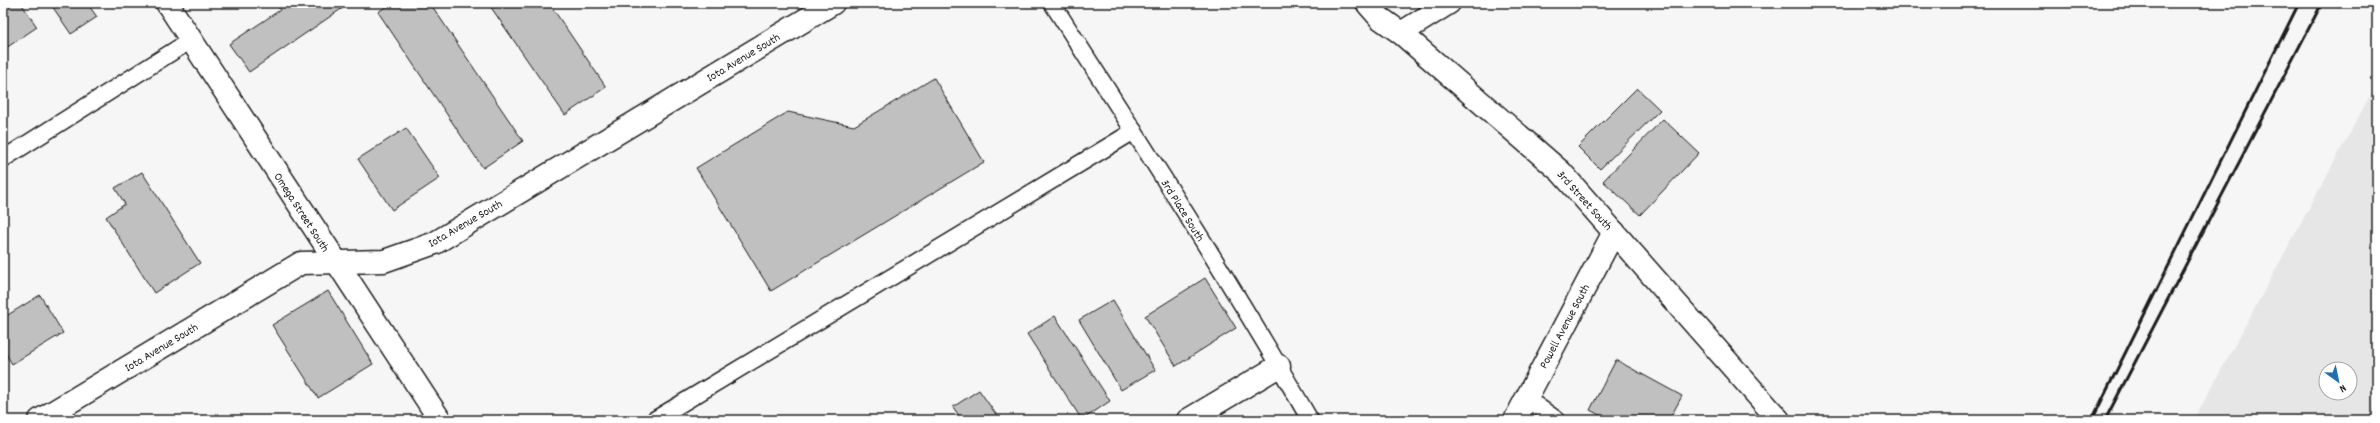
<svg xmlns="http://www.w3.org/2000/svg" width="2380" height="423" viewBox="0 0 2380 423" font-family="Dekko,sans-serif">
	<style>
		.built { fill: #e6e6e6; fill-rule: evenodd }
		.building { fill: #c0c0c0; stroke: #1c1c1c }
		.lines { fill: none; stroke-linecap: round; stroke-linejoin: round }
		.lane-casing { stroke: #1c1c1c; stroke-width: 19 }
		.street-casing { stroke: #1c1c1c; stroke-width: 25 }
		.lane { stroke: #fff; stroke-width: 16 }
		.street { stroke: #fff; stroke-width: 22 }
		.rail { stroke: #1c1c1c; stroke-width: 3 }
		.labels { text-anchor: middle; stroke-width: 3; stroke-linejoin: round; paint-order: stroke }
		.street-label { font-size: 12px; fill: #1c1c1c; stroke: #fff }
	</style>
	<rect width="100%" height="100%" fill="#f6f6f6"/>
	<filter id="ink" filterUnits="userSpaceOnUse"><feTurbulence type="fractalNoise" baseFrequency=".025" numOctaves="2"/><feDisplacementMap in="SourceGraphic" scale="8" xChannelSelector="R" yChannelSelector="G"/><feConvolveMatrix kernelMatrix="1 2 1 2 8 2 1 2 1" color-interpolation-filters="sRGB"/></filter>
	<g filter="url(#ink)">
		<path class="built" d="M2377,83V420H2194ZM2326,369H2350V393H2326Z"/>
		<g class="building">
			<path d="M3,3H21L37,27L3,50Z"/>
			<path d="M50,3H87L97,17L71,34Z"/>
			<path d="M350,3L249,72L229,44L280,10L276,3Z"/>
			<path d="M392,3H430L523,141L483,168L378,12Z"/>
			<path d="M488,3H549L606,87L565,115Z"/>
			<path d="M934,78L984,162L771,291L696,168L788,112L854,126Z"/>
			<path d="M1637,88L1660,110L1600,169L1578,147Z"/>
			<path d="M1663,119L1699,153L1640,215L1603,181Z"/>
			<path d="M406,128L440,178L392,210L358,159Z"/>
			<path d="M142,172L200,263L154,293L106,217L125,204L115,188Z"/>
			<path d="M1205,278L1236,328L1176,366L1145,316Z"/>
			<path d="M328,291L373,364L318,398L272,325Z"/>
			<path d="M40,295L63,333L12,364L3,349V318Z"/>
			<path d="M1113,300L1155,370L1121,390L1079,320Z"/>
			<path d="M1055,316L1110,401L1082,420L1027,334Z"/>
			<path d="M1616,360L1682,396L1669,420H1609L1590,410Z"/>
			<path d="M979,390L1000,420H962L953,407Z"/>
		</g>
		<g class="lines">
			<defs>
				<g id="lane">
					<path d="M1052,3C1140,141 1229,278 1310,420"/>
					<path d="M3,159L191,40"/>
					<path d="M1526,398L1557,420"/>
					<path d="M654,420L1134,131"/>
				</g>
				<g id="street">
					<path d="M167,3L440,420"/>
					<path d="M1367,3L1380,18L1401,33L1561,172L1779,420"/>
					<path d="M1401,33L1449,3"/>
					<path d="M40,420L301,263L384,261L435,243L833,3"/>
					<path d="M1188,420L1279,366"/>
					<path d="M1515,420L1614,232"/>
				</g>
			</defs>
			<use href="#lane" class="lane-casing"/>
			<use href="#street" class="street-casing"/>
			<use href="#lane" class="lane"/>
			<use href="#street" class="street"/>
			<g class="rail">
				<path d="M2092,420L2299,3"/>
				<path d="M2105,420L2322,3"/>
			</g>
		</g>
	</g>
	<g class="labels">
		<g class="street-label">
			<text transform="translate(743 57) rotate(-31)" y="4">Iota Avenue South</text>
			<text transform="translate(1585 200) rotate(48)" y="4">3rd Street South</text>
			<text transform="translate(1183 210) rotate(58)" y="4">3rd Place South</text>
			<text transform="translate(302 212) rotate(57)" y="4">Omega Street South</text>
			<text transform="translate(465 223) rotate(-30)" y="4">Iota Avenue South</text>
			<text transform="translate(1564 326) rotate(-62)" y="4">Powell Avenue South</text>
			<text transform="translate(161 347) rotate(-31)" y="4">Iota Avenue South</text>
		</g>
	</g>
	<rect width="2380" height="423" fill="none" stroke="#fff" stroke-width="16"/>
	<rect x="8" y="8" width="2364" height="407" fill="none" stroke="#1c1c1c" stroke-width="1.5" filter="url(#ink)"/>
	<g transform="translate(2338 381) rotate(147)"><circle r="19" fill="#ffffff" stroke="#a4a4a4"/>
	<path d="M0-3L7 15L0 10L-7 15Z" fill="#1f6fb2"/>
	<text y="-6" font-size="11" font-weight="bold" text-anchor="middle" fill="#1c1c1c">N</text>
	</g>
</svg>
